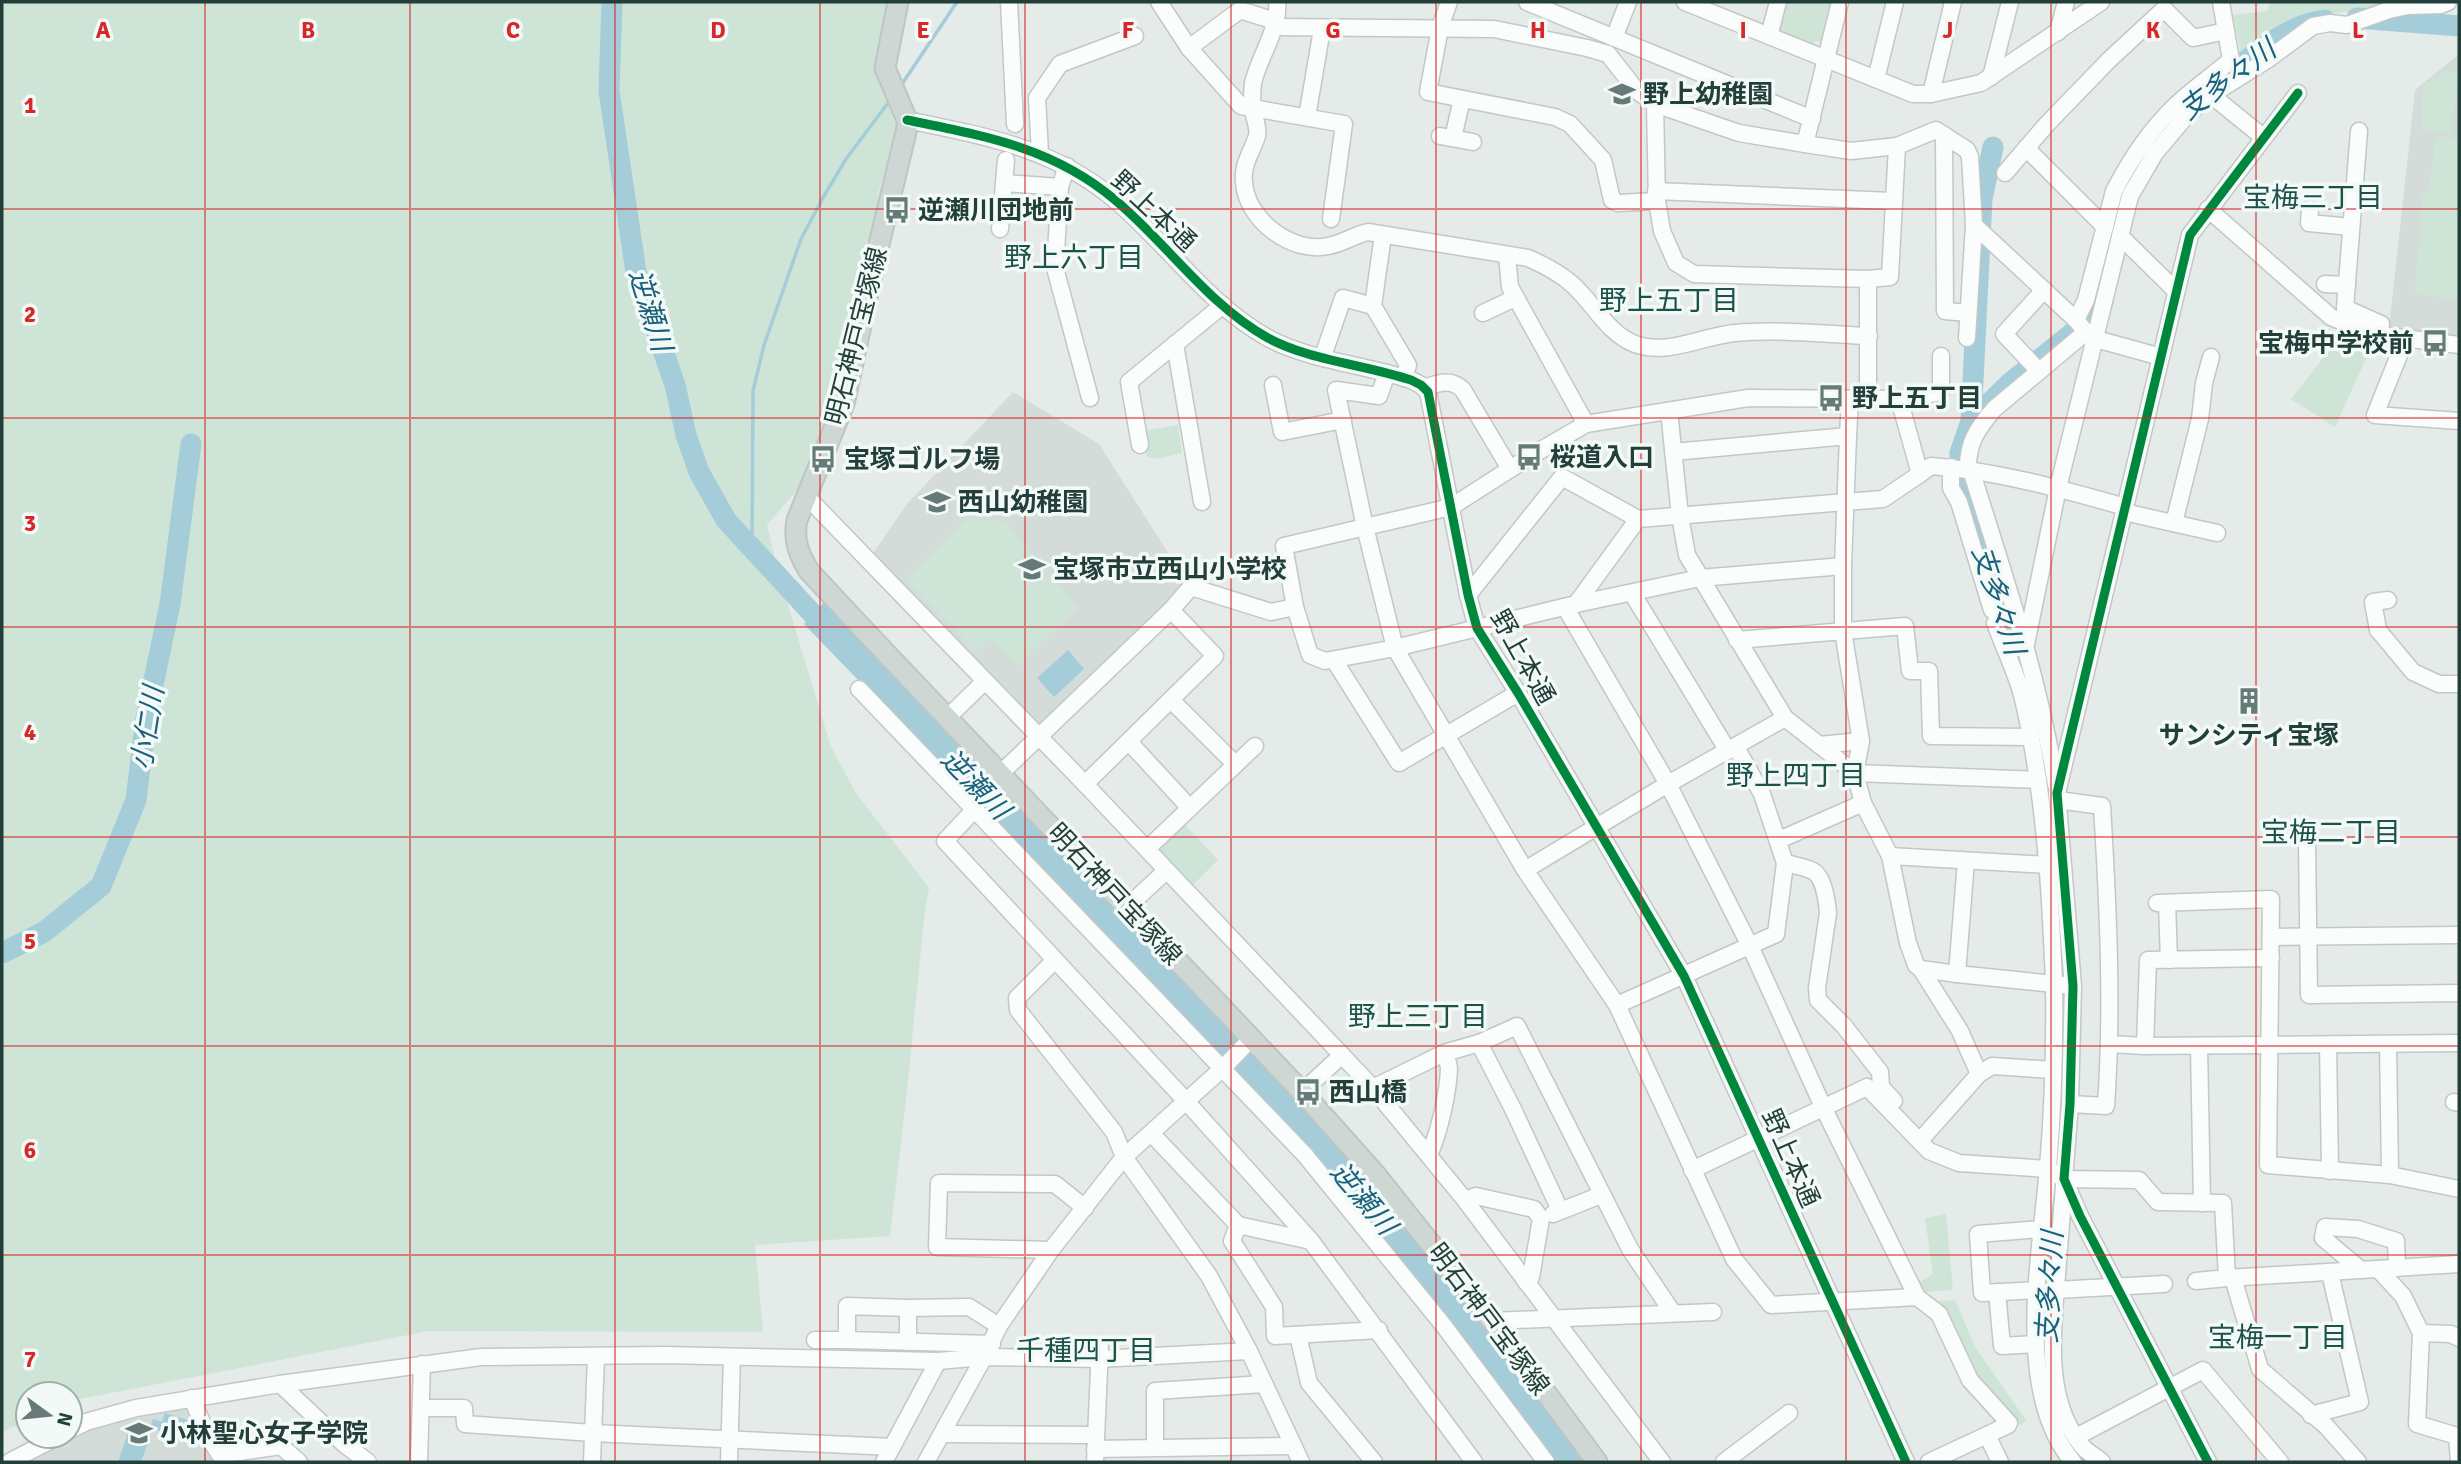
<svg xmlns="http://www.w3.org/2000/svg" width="2461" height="1464" viewBox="0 0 2461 1464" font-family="Signika,'Noto Sans JP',sans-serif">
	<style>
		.built { fill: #d3dcd9 }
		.green { fill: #cee4d6 }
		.water { fill: #a5cdd9 }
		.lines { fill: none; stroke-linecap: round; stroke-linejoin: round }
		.stream { stroke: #a5cdd9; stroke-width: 3.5 }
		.river { stroke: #a5cdd9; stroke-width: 21 }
		.minor-casing { stroke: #c2c8c5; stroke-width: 19 }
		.major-casing { stroke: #bdc6c4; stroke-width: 23 }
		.minor { stroke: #fbfcfc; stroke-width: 16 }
		.major { stroke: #ced7d4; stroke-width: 19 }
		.cycleway-casing { stroke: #f3f9f7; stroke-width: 13 }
		.cycleway { stroke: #00873e; stroke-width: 9 }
		.grid { fill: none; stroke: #d62828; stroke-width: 2; stroke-opacity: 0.55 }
		.labels { text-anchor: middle; stroke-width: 7; stroke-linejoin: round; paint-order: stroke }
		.poi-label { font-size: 26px; font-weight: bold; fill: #223f3a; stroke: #f3f9f7; text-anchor: start }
		.street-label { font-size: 26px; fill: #223f3a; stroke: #f3f9f7 }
		.water-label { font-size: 28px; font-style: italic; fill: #1a627c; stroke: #f3f9f7 }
		.neighbourhood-label { font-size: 28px; fill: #1d524a; stroke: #f3f9f7 }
		.grid-label { font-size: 23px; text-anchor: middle; font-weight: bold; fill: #d62828; stroke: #f3f9f7; stroke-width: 7; stroke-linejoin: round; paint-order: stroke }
	</style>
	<rect width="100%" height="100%" fill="#e5ebe8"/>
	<g class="built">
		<path d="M2459,54V336L2389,329L2415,90Z"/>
		<path d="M1013,392L1099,444L1188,584L1037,729L872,555L907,504Z"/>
		<path d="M178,1403L187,1408L205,1444L218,1462H20L100,1422Z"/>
	</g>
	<g class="green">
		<path d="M2,2H893L878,72L897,129L879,190L876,211L880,213L845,379L809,476L767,525L778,572L831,747L856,793L929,888L924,918L907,1091L890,1236L755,1245L763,1332L428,1331L70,1401V1394H28V1420L2,1432Z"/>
		<path d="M1784,2H1831L1823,40L1811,43L1777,29Z"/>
		<path d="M2269,2H2392L2362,13L2346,12L2303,16L2241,53L2233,15L2268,11Z"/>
		<path d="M2445,71L2459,74L2450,134L2421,130L2423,86Z"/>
		<path d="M2436,136L2459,139V300L2415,293L2423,192L2429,190Z"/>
		<path d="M2343,333L2373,343L2335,427L2291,399Z"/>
		<path d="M1178,425L1182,453L1155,459L1147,456L1143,431Z"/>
		<path d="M969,517L1005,522L1079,608L1017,666L990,639L977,652L906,580Z"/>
		<path d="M1182,822L1218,860L1193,885L1160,852L1161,843Z"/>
		<path d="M1946,1214L1953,1290L1921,1292L1917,1284L1933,1274L1925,1218Z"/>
		<path d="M1955,1300L1975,1347L2026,1420L2021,1425L1973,1375L1939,1301Z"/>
	</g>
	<g class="water">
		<path d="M824,602L1197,991L1399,1211L1590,1462H1552L1232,1068L804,624Z"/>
		<path d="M1068,650L1084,669L1054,697L1037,678Z"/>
		<path d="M165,1413L191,1421L188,1431L194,1433L191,1442L150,1428L153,1419L162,1422Z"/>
		<path d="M128,1433L149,1440L141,1462H118Z"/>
	</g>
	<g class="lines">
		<g class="stream">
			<path d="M900,87L957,2"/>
			<path d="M752,548L753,391L764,345L801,239L824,196L846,159L891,99"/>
		</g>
		<g class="river">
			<path d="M612,2L609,91L636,272L675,385L686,435L699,472L726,520L832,635"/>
			<path d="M2357,18L2459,26"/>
			<path d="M2207,90C2243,65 2280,26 2325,20"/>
			<path d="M2112,228L2124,188L2135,167"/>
			<path d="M1971,421L1982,199L1993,147"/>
			<path d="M2028,699L2022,669L1962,487L1960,453L1971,421L2010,383L2075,331L2090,313L2099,280"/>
			<path d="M2060,946L2063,999L2061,1047"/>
			<path d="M2,953L44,932L101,886L136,800L146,718L170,604L191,444"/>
			<path d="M2046,1382L2045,1302L2054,1180"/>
			<path d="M2062,1432L2078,1456L2088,1462"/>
		</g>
		<defs>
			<g id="minor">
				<path d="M1009,2L1015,124"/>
				<path d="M1159,2L1189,48L1241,106L1344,124L1331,219"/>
				<path d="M1277,2C1280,28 1259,57 1253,83C1252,91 1252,102 1253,110C1254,118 1259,128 1257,136C1252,152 1242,164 1244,182C1246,219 1291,254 1328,246C1342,244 1354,235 1368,232L1528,258C1544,265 1560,273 1573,285C1594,304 1608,334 1635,344C1668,356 1702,336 1735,333C1779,329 1825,334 1869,336"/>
				<path d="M1449,2L1440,28L1428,92L1555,117L1570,124L1603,160L1612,200L1618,203L1657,201"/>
				<path d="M1527,2L1812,119"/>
				<path d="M1685,2L1913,94H1931L1981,83L2101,2"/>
				<path d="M1274,27L1494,29L1587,48L1608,54L1637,91L1655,104L1739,133L1805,144L1851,151L1897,146L1936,130L1967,150L1970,157L1974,225L1967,338"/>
				<path d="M2058,32L2066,2"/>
				<path d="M1769,36L1778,2"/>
				<path d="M1614,38L1628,2"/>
				<path d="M1189,48L1240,10L1275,21"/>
				<path d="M1991,77L2010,2"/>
				<path d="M1876,79L1895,2"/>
				<path d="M2210,87L2211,95L2263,137"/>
				<path d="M1931,94L1953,2"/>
				<path d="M1655,104L1657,201L1662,231L1676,263L1694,274L1868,279V399"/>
				<path d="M1307,117L1322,29"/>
				<path d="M907,120C984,136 1052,147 1114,199C1166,242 1208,305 1268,338C1308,360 1366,365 1411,380L1421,385L1428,392L1468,595L1477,628L1518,693L1684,976L1906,1462"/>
				<path d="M2359,131L2345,308L2381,324L2380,336"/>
				<path d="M1944,135L1945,311L1968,313"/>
				<path d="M1440,136L1473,142"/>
				<path d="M1453,138L1462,99"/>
				<path d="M1805,144L1840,2"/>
				<path d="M2026,148L2105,227"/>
				<path d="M1040,153L1037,98L1060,64L1135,36"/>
				<path d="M1067,166L1060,187L1055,268L1090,398"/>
				<path d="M2005,173L2047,124L2109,60L2164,9L2193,38L2226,31"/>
				<path d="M1005,183L1060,187"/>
				<path d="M1656,191L1893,201"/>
				<path d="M2208,209L2331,317L2371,334L2459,345"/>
				<path d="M2310,209L2309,223L2351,227"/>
				<path d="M1974,225L2076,320L2086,332L2096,339L2161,357"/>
				<path d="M1000,229L1006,160"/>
				<path d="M1383,235L1373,306L1408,365L1404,378"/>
				<path d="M2120,236L2176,291"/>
				<path d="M1507,255L1510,287L1586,424"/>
				<path d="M1868,279L1890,277L1897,146"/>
				<path d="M2325,284L2347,285"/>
				<path d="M1483,313L1515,298"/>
				<path d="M2076,320L2086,300L2114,191C2130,160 2150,130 2175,106C2193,89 2213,75 2231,60L2221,2"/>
				<path d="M2405,340L2375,415L2459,421"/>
				<path d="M1175,344L1202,502"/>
				<path d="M1323,356L1343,298L1373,306"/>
				<path d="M2039,371L2004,334L2044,290"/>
				<path d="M1387,373L1379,396L1336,390L1365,527L1395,648L1525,870L1617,1005L1734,1259L1771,1305L1917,1297"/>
				<path d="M1273,385L1282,432L1343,420"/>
				<path d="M1424,388C1439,383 1451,378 1463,390L1510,469"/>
				<path d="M1899,399L1941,392V356"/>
				<path d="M1669,411L1680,516L1687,555L1785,718L1855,773L1863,803L1890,856L1908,943L1916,965L1921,969L1957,974L2064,985"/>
				<path d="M1848,436L1850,399"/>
				<path d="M1140,445L1129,382L1223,305"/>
				<path d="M1673,452L1848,436L1843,566V631L1861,741L1855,773L2038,780"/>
				<path d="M1951,467V488L1959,502L1992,610"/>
				<path d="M1968,470C1967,444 1977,429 1994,409L2086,332"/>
				<path d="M1971,470C2004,575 2039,677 2056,785"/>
				<path d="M807,497L1085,784L1373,1088L1465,1200L1662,1462"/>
				<path d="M2124,512L2217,533"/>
				<path d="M2174,523L2200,419L2204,383L2211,357"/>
				<path d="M1632,593L1728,751"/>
				<path d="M1468,595L1562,477L1638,519"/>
				<path d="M2388,600L2373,602L2378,630L2413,672L2439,684H2459"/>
				<path d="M1576,604L1638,519L1883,499L1920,474"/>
				<path d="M1295,607L1284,546L1451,507L1529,457L1586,424L1748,398L1899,399L1920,474L1931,466C1997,471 2062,489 2125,507"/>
				<path d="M1565,607L1668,784L1750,946L1824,1109L1917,1297L1939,1314L1970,1380L2009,1423L2008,1425L1987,1435L2000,1462"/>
				<path d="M1995,623C2003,645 2013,666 2020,688C2027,711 2031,737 2035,761C2047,834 2051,908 2054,983C2055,1044 2053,1107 2048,1168C2041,1254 2013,1392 2073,1462"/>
				<path d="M1737,640L1905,626L1910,671H1929L1931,736L2031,737"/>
				<path d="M2026,644L2058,488L2130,196L2155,153L2187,115L2211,95L2267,60L2313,26L2330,23L2347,25L2389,10L2408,6L2441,5L2448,2"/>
				<path d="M1334,660L1399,763L1518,693"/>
				<path d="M859,689L1305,1155L1444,1326L1546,1462"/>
				<path d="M1172,701L1235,764"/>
				<path d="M947,718L984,682"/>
				<path d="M1129,742L1189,807"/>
				<path d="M1819,745L1861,741"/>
				<path d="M1000,774L1171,610L1191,587L1271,612L1295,607L1310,655L1325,661L1395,648L1576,604L1700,578L1843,566"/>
				<path d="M1085,784L1215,656L1171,610"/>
				<path d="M2058,800L2102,806C2108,906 2113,1006 2106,1106L2070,1104"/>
				<path d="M976,808L945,841L1185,1100L1311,1241L1474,1462"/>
				<path d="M1779,840L1863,803"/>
				<path d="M2307,842L2309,995L2459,993"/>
				<path d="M1147,849L1255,746"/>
				<path d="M1890,856L2048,865"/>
				<path d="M1785,863C1794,865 1805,867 1813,871C1824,877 1827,902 1828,913L1817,988L1818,1000L1844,1026L1880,1072L1881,1087L1894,1101"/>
				<path d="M1525,870L1668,784L1785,718"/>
				<path d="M2157,903L2271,899L2268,1165L2390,1175L2459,1189"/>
				<path d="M2167,903L2169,960"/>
				<path d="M1127,907L1166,871"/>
				<path d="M2271,937L2459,935"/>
				<path d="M1055,960L1017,998L1018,1010L1114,1132L1124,1157L1209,1276L1249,1351L1301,1462"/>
				<path d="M1921,969L1960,1031L1979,1074"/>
				<path d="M1957,974L1966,861"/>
				<path d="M1617,1005L1776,934L1785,863L1762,794L1736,747"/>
				<path d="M1479,1043L1513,1109L1560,1210"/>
				<path d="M2110,1044L2145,1046L2459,1043"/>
				<path d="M2328,1045L2330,1171"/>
				<path d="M2388,1045L2390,1175"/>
				<path d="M2145,1046L2148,960L2271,958"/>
				<path d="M2199,1046L2202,1203"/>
				<path d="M1373,1088L1444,1053L1479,1043L1517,1026L1630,1249L1673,1313"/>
				<path d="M1302,1092L1342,1055"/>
				<path d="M2454,1102L2459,1103"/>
				<path d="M1151,1133L1238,1225L1232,1241L1274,1307L1275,1336L1379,1330"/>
				<path d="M1925,1135L1979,1074L1992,1066L2053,1070"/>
				<path d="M1429,1155C1439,1133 1448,1094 1449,1069C1449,1063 1446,1058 1444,1053"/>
				<path d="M1692,1170L1867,1087L1929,1151L1959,1163L2048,1169L2064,1179L2139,1180L2158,1202L2223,1203L2227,1278L2459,1264"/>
				<path d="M2064,1185C2062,1215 2059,1245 2057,1275C2053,1331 2043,1399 2082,1446C2087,1452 2096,1457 2102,1462"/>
				<path d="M1465,1200L1476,1196L1534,1209L1541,1219L1531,1277L1526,1282"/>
				<path d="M1553,1214L1601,1195"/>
				<path d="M1238,1225L1311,1241"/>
				<path d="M1051,1250L937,1247L939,1183L1055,1184L1085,1208"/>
				<path d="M2378,1269L2403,1296L2421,1333L2417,1424L2457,1436L2459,1461"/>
				<path d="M2361,1270L2323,1238L2325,1227L2358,1229L2396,1241L2397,1268"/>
				<path d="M2233,1278L2260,1369L2326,1426L2358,1462"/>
				<path d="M2196,1281L2227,1278"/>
				<path d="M2038,1290L1982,1293L1978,1234L2041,1229"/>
				<path d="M2056,1290L2164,1284"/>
				<path d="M1997,1292L2002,1346L2036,1344"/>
				<path d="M908,1308L847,1306V1340L992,1344"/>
				<path d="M1492,1321L1713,1312"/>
				<path d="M2421,1333L2451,1334L2459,1338"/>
				<path d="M1298,1335L1309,1383L1374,1462"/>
				<path d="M815,1340H847"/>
				<path d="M908,1342V1308L969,1307L999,1326"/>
				<path d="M280,1384L344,1444L368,1462"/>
				<path d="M192,1398L207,1435L224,1461"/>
				<path d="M422,1408H464L465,1424L593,1433L892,1447"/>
				<path d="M2311,1415L2360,1402L2330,1273"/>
				<path d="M70,1430L86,1422L136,1408L280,1384L481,1357L664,1355L938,1361L984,1357L1099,1359L1249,1351"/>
				<path d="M942,1434L1095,1435"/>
				<path d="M2076,1437L2203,1370L2280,1462"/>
				<path d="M1155,1447V1391L1264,1384"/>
				<path d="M1095,1449L1293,1446"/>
				<path d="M220,1455L281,1446L299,1462"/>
				<path d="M9,1462L59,1436"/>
				<path d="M419,1462L422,1364"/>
				<path d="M592,1462L596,1356"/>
				<path d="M729,1462L732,1357"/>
				<path d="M884,1462L938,1361"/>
				<path d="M926,1462L984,1357L999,1326L1051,1250L1124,1157L1223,1068L1251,1039"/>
				<path d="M1095,1462L1100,1346"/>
				<path d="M1724,1462L1789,1413"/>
				<path d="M1929,1462L1987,1435"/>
				<path d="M2208,1462L2080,1216L2064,1179L2070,1104L2073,986L2057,793L2190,235L2298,93"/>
			</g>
			<path id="major" d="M898,2L885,68L907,120V128L875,261L844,404L797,520C793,540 799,555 809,571L863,629L1302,1092L1376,1175L1504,1336L1597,1462"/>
		</defs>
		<use href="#minor" class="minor-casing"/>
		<use href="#major" class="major-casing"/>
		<use href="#minor" class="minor"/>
		<use href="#major" class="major"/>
		<defs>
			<g id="cycleway">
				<path d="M907,120C984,136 1052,147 1114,199C1166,242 1208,305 1268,338C1308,360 1366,365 1411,380L1421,385L1428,392L1468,595L1477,628L1518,693L1684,976L1906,1462"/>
				<path d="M2208,1462L2080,1216L2064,1179L2070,1104L2073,986L2057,793L2190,235L2298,93"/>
			</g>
		</defs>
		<use href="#cycleway" class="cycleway-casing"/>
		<use href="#cycleway" class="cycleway"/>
	</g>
	<path class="grid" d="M205,2V1462M410,2V1462M615,2V1462M820,2V1462M1025,2V1462M1231,2V1462M1436,2V1462M1641,2V1462M1846,2V1462M2051,2V1462M2256,2V1462M2,209H2459M2,418H2459M2,627H2459M2,837H2459M2,1046H2459M2,1255H2459"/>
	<defs>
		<symbol id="school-bare" viewBox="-9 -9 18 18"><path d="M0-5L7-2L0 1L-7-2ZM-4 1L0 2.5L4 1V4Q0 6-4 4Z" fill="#667b77" stroke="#f3f9f7" stroke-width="2.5" paint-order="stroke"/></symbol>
		<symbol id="bus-bare" viewBox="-9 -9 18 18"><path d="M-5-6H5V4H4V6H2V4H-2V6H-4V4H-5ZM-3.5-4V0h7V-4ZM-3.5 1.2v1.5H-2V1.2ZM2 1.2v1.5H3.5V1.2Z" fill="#667b77" stroke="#f3f9f7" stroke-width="2.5" paint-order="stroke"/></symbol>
		<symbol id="building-bare" viewBox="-9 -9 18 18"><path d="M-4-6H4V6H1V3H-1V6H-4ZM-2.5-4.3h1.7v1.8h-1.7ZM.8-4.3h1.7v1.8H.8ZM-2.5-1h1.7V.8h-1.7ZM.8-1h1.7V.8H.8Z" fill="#667b77" stroke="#f3f9f7" stroke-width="2.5" paint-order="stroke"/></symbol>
	</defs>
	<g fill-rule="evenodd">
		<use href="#school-bare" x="1603" y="75" width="38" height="38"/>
		<use href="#bus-bare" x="878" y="191" width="38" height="38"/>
		<use href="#bus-bare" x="2416" y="324" width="38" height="38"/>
		<use href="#bus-bare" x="1812" y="379" width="38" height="38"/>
		<use href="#bus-bare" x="1510" y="438" width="38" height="38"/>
		<use href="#bus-bare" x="804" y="440" width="38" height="38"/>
		<use href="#school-bare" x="918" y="483" width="38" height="38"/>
		<use href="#school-bare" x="1013" y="550" width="38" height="38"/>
		<use href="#building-bare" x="2230" y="682" width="38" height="38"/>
		<use href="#bus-bare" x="1289" y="1073" width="38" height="38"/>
		<use href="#school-bare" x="120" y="1414" width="38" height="38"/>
	</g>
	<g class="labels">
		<g class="poi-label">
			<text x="1643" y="103">野上幼稚園</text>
			<text x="918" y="219">逆瀬川団地前</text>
			<text x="2414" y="352" text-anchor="end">宝梅中学校前</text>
			<text x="1852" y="407">野上五丁目</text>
			<text x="1550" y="466">桜道入口</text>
			<text x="844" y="468">宝塚ゴルフ場</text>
			<text x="958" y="511">西山幼稚園</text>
			<text x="1053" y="578">宝塚市立西山小学校</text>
			<text x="2249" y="744" text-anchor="middle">サンシティ宝塚</text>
			<text x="1329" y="1101">西山橋</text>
			<text x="160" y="1442">小林聖心女子学院</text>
		</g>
		<g class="street-label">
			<text transform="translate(1154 211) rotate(43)" y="9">野上本通</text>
			<text transform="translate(856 336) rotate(-76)" y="9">明石神戸宝塚線</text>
			<text transform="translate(1523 657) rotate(61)" y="9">野上本通</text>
			<text transform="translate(1115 894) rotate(47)" y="9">明石神戸宝塚線</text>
			<text transform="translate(1791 1158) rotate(66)" y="9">野上本通</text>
			<text transform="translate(1489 1319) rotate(53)" y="9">明石神戸宝塚線</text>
		</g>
		<g class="water-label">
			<text transform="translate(2227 79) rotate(-37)" y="10">支多々川</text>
			<text transform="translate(651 310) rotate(73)" y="10">逆瀬川</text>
			<text transform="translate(1999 600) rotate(72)" y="10">支多々川</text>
			<text transform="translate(147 728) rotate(-81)" y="10">小仁川</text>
			<text transform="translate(976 784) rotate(46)" y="10">逆瀬川</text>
			<text transform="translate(1364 1198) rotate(50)" y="10">逆瀬川</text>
			<text transform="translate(2049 1287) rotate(-87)" y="10">支多々川</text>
		</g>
		<g class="neighbourhood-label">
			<text x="2313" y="207">宝梅三丁目</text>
			<text x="1074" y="267">野上六丁目</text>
			<text x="1669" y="310">野上五丁目</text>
			<text x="1796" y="785">野上四丁目</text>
			<text x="2331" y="842">宝梅二丁目</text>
			<text x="1418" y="1026">野上三丁目</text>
			<text x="2278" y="1347">宝梅一丁目</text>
			<text x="1086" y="1360">千種四丁目</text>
		</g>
	</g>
	<g class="grid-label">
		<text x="103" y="38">A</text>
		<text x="308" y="38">B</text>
		<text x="513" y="38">C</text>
		<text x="718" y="38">D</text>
		<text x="923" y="38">E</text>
		<text x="1128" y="38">F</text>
		<text x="1333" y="38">G</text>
		<text x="1538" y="38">H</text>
		<text x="1743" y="38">I</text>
		<text x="1948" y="38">J</text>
		<text x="2153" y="38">K</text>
		<text x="2358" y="38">L</text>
		<text x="30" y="113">1</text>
		<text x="30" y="322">2</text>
		<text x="30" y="531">3</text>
		<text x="30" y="740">4</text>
		<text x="30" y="949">5</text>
		<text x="30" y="1158">6</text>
		<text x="30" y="1367">7</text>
	</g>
	<rect width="2461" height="1464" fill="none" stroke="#223f3a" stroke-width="7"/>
	<g transform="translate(49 1415) rotate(105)"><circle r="33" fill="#f3f9f7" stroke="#9fafab" stroke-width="2"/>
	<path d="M0-5L12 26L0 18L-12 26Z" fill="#667b77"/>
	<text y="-10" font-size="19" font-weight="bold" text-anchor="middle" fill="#223f3a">N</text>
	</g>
</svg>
